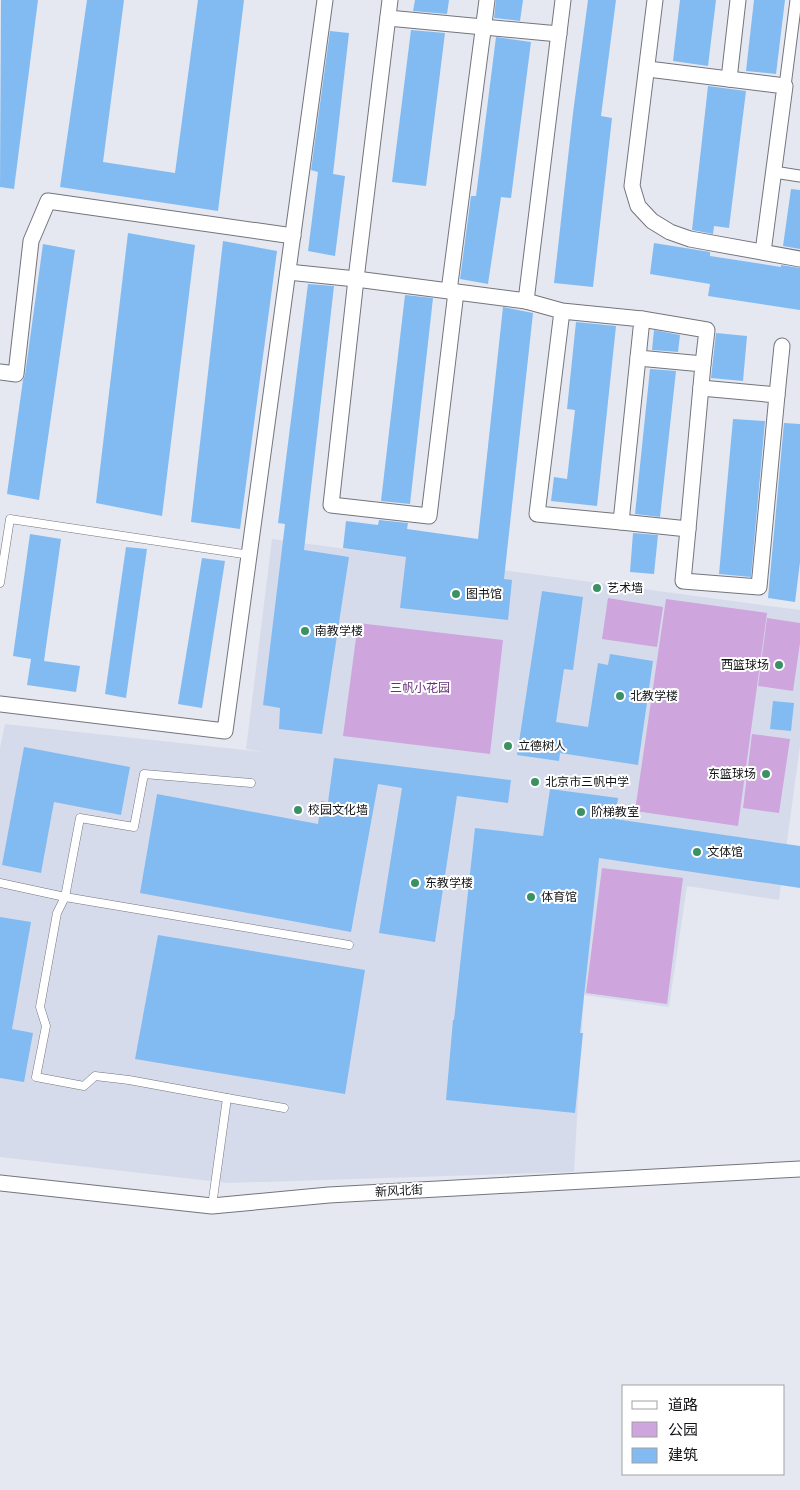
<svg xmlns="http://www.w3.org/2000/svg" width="800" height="1490" viewBox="0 0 800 1490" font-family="'Open Sans','Noto Sans SC',sans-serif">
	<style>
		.built { fill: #d6dbeb }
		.green { fill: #cea5dd }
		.building { fill: #82bbf2 }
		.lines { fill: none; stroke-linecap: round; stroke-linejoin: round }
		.service-casing { stroke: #72757d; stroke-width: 9 }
		.pedestrian-casing { stroke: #72757d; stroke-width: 13 }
		.minor-casing { stroke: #72757d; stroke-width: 17 }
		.service { stroke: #fff; stroke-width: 8 }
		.pedestrian { stroke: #fff; stroke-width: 11 }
		.minor { stroke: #fff; stroke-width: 15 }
		.poi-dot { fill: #3c9164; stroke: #fff; stroke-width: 2 }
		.labels { text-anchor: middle; stroke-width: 4; stroke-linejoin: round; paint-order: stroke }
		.poi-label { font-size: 12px; fill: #121316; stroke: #fff; text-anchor: start }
		.park-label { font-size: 12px; fill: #68317b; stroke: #fff }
		.street-label { font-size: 12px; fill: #121316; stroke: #fff }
	</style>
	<rect width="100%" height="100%" fill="#e5e8f1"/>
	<path class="built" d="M272,539L800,610V746L779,900L687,886L669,1007L584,995L574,1172L228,1183L0,1157V748L5,724L263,752L246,749Z"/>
	<g class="green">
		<path d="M608,598L663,607L657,647L602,639Z"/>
		<path d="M666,599L767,613L738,826L635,811Z"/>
		<path d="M767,618L800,623V643L793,691L758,686Z"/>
		<path d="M358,623L503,640L490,754L343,736Z"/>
		<path d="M752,734L790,739L779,813L743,808Z"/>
		<path d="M602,868L683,878L667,1004L586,993Z"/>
	</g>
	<g class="building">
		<path d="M1,0H38L14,189L0,187Z"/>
		<path d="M87,0H124L103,162L175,173L198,0H244L218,211L60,187Z"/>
		<path d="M415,0H449L447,14L413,11Z"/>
		<path d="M496,0H523L520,21L494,18Z"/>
		<path d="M588,0H616L601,116L612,118L593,287L554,283L573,113Z"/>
		<path d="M680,0H716L708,66L673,61Z"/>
		<path d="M754,0H785L776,74L746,71Z"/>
		<path d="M411,30L445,33L426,186L392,182Z"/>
		<path d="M330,31L349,33L333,174L345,176L335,256L308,251L318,172L311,170Z"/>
		<path d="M496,37L531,42L511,198L501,197L488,284L460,279L471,196H476Z"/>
		<path d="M708,86L746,91L729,228L714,226L713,234L692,230Z"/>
		<path d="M791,189L800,190V249L783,246Z"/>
		<path d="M128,233L195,245L162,516L96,503Z"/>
		<path d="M223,241L277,251L240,529L191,522Z"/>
		<path d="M654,243L710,252V256L781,267V265L800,268V310L708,296L710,284L650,274Z"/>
		<path d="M43,244L75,250L39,500L7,494L23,380L25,375Z"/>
		<path d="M308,284L334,286L304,550L349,557L322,734L279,729L280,708L263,705L285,524L278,523Z"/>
		<path d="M405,295L433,298L410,504L381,501Z"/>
		<path d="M503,307L533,313L504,579L512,580L508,620L400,608L406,557L343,548L346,521L378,525L379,520L408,523L407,529L478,539Z"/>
		<path d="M576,322L616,326L597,506L551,501L554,477L567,479L575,410L567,409Z"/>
		<path d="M654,330L680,335L678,352L652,350Z"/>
		<path d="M716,333L747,336L743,381L711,378Z"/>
		<path d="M650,369L676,371L660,517L635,514Z"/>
		<path d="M733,419L765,421L751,577L719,574Z"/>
		<path d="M784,423L800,424V562L795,602L768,598Z"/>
		<path d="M633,533L658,535L654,574L630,572Z"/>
		<path d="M30,534L61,539L44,661L80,666L76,692L27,685L31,659L13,656Z"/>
		<path d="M126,547L147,549L126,698L105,694Z"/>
		<path d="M202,558L225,561L202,708L178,704Z"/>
		<path d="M542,591L583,597L573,670L564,669L556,722L588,727L598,663L608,665L610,654L653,661L638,765L560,753L559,761L517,755Z"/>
		<path d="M773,701L794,703L791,731L770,729Z"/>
		<path d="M24,747L130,767L121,815L54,802L41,873L2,865Z"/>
		<path d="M334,758L511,780L508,803L457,796L435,942L379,933L402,788L378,784L351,932L140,893L157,794L318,824L321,801L328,802Z"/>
		<path d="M550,789L618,798L615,819L800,846V888L599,858L580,1033H583L575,1113L446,1100L453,1020H454L475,828L543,836Z"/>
		<path d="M0,917L31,922L12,1029L33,1033L24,1082L0,1078Z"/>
		<path d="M158,935L365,970L345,1094L135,1059Z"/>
	</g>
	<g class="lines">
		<defs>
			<g id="service">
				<path d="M0,583L10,519L250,555"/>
				<path d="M0,883L65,897L349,945"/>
				<path d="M227,1098L129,1080L95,1076L84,1086L36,1077L46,1026L40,1007L57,913L65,897L80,818L134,827L144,774L251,783"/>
				<path d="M212,1206L227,1098L284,1108"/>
			</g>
			<g id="pedestrian">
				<path d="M785,86L796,0"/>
				<path d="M774,172L800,176"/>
			</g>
			<g id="minor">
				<path d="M390,0L356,279L331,505L429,516L456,292"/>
				<path d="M655,0L632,186L638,206L652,221L670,232L690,239L800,259"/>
				<path d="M388,18L559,34"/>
				<path d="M648,69L785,86L763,252"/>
				<path d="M729,79L738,0"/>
				<path d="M288,272L356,279L526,301L563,0"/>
				<path d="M449,291L487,0"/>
				<path d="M526,301L562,311L642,319L621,522L537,514L562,311"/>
				<path d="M642,319L707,330L703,364"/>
				<path d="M0,372L16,374L31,241L48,201L293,236"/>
				<path d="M777,395L782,346"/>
				<path d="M621,522L688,529L703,364L638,358"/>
				<path d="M688,529L683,581L759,587L777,395L701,388"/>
				<path d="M0,704L225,731L325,0"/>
				<path d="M0,1183L212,1206L329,1195L800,1169"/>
			</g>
		</defs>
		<use href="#service" class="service-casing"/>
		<use href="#pedestrian" class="pedestrian-casing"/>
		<use href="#minor" class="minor-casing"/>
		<use href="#service" class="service"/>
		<use href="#pedestrian" class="pedestrian"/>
		<use href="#minor" class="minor"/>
	</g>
	<g class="poi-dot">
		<circle cx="597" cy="588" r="5"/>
		<circle cx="456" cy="594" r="5"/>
		<circle cx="305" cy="631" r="5"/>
		<circle cx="779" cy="665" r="5"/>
		<circle cx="620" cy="696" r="5"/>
		<circle cx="508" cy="746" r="5"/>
		<circle cx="766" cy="774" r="5"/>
		<circle cx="535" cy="782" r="5"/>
		<circle cx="298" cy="810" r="5"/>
		<circle cx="581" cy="812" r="5"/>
		<circle cx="697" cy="852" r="5"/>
		<circle cx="415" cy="883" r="5"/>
		<circle cx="531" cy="897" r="5"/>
	</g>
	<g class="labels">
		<g class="poi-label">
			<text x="607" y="592">艺术墙</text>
			<text x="466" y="598">图书馆</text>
			<text x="315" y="635">南教学楼</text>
			<text x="769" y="669" text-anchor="end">西篮球场</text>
			<text x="630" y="700">北教学楼</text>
			<text x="518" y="750">立德树人</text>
			<text x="756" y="778" text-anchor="end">东篮球场</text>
			<text x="545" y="786">北京市三帆中学</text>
			<text x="308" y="814">校园文化墙</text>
			<text x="591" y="816">阶梯教室</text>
			<text x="707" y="856">文体馆</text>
			<text x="425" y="887">东教学楼</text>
			<text x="541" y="901">体育馆</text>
		</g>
		<g class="park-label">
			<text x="420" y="692">三帆小花园</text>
		</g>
		<g class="street-label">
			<text transform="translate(399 1191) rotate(-3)" y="4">新风北街</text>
		</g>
	</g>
	<rect x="622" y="1385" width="162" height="90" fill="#ffffff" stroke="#a0a1a2"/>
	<rect x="632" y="1401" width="25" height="8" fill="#ffffff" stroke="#a0a1a2"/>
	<text x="668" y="1410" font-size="15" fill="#121316">道路</text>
	<rect x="632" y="1422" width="25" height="15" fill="#cea5dd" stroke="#a0a1a2"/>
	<text x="668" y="1435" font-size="15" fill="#121316">公园</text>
	<rect x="632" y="1448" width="25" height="15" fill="#82bbf2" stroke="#a0a1a2"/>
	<text x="668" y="1460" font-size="15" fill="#121316">建筑</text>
</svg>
